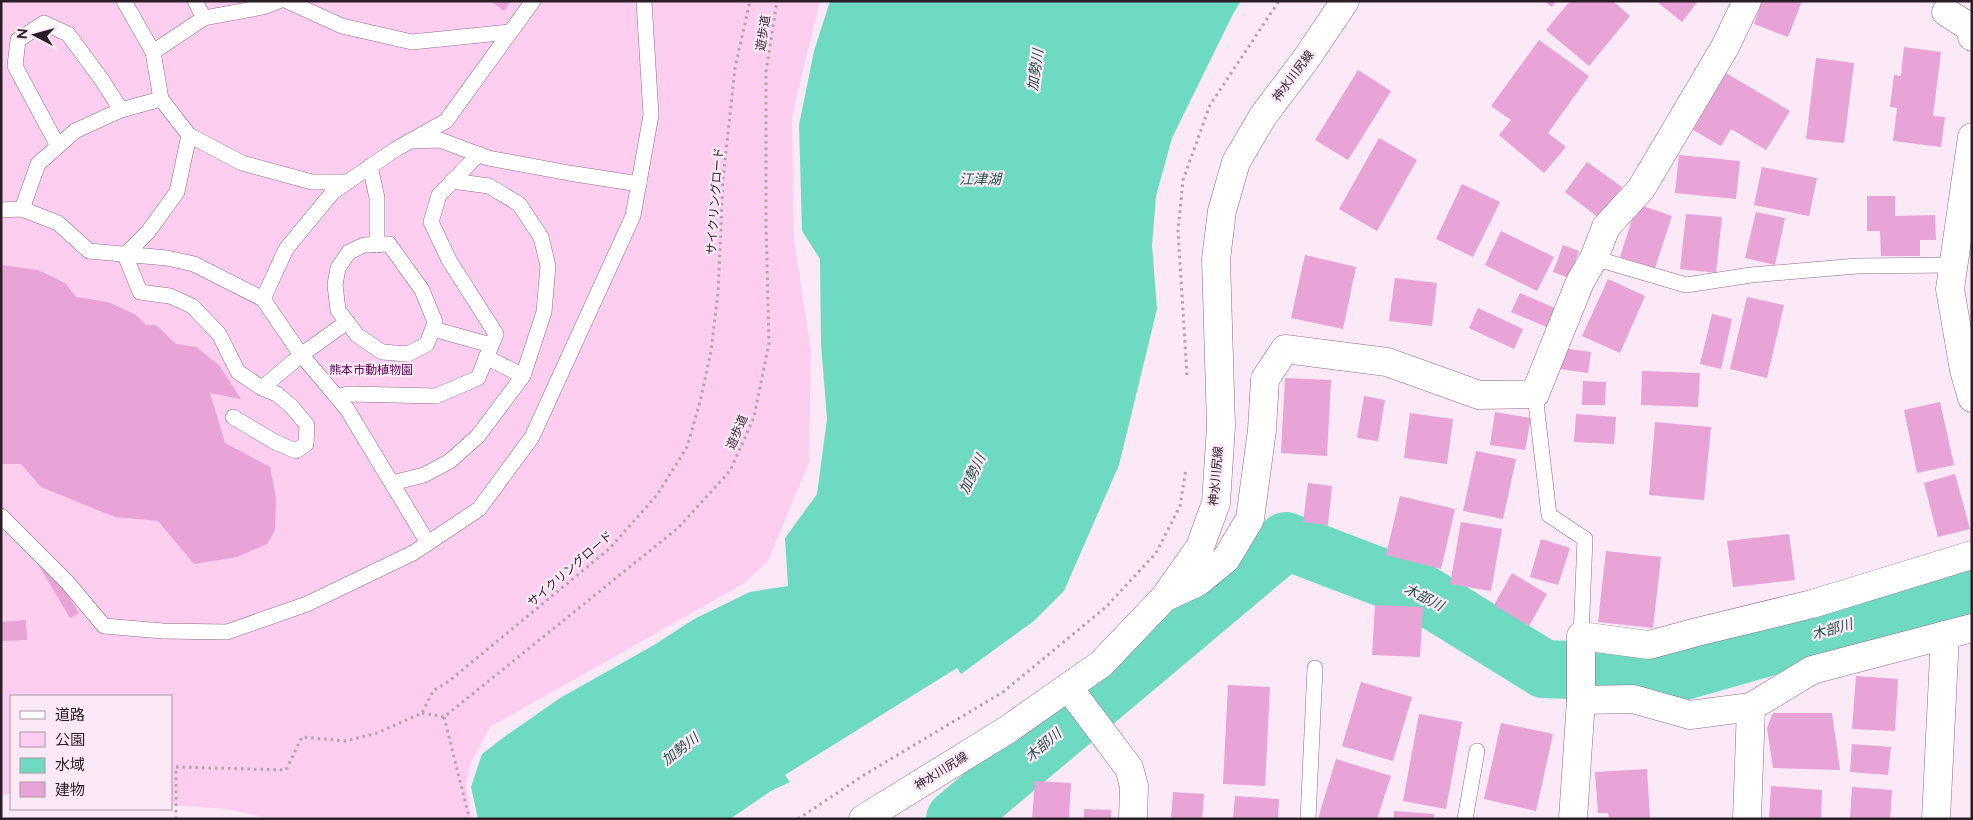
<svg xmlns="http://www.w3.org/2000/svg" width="1973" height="820" viewBox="0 0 1973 820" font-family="Raleway,'Noto Sans JP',sans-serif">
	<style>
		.green { fill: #fecef1 }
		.water { fill: #6fdac2 }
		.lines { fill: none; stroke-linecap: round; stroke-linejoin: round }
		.river { stroke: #6fdac2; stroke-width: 58 }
		.building { fill: #e8a3d7 }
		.service-casing { stroke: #896e82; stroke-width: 16 }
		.minor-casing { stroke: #896e82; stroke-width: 29 }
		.secondary-casing { stroke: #896e82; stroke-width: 29 }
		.path { stroke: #b3a3af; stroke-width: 3; stroke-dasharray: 2.5 4; stroke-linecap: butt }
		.service { stroke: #fff; stroke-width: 15 }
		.minor { stroke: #fff; stroke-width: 28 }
		.secondary { stroke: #fff; stroke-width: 28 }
		.labels { text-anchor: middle; stroke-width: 4.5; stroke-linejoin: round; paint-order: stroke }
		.street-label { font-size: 12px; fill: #291e26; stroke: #fce9f7 }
		.park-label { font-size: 12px; fill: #57034b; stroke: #fce9f7 }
		.water-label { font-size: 14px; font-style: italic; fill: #225147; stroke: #fce9f7 }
	</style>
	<rect width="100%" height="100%" fill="#fce9f7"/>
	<path class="green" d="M1,1H820L792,116L794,240L811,350L809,462L768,561L743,584L490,727L471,762L466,785L472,819H272L227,809L171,805V696H11V794H1Z"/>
	<path class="water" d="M830,1H1241L1233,14L1172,138L1156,196L1152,245L1157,309L1119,465L1064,591L1034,621L961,674L957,668L785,775L790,782L771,791L730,819H478L471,787L482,754L504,737L560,698L654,645L694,619L750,592L788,586L785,538L817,494L827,419L821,344L820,259L802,231L799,125L814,51Z"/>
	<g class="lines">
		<path class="river" d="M955,819L1286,541L1420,592L1544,669L1673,674L1972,589"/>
	</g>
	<g class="building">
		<path d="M491,1H511L504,11Z"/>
		<path d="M1544,1H1556L1552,7Z"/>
		<path d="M1570,1H1613L1630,16L1589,66L1546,30Z"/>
		<path d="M1656,1H1698L1682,22Z"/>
		<path d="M1762,1H1802L1788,37L1754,24Z"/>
		<path d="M1539,40L1589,76L1548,133L1566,147L1544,173L1499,135L1511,120L1491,106Z"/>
		<path d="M1904,47L1941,52L1933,116L1945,117L1941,147L1893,141L1897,108L1890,107L1894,75L1901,76Z"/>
		<path d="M1816,58L1854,63L1844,143L1806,139Z"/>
		<path d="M1358,70L1391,91L1348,160L1315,140Z"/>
		<path d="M1726,73L1790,111L1766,150L1731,129L1721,146L1693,130Z"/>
		<path d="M1379,138L1417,160L1377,231L1339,209Z"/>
		<path d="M1679,155L1740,161L1736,199L1675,193Z"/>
		<path d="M1587,162L1622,187L1599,218L1565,192Z"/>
		<path d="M1762,167L1817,178L1809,216L1754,205Z"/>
		<path d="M1462,184L1500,202L1473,257L1436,239Z"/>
		<path d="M1867,196H1895V216L1935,215L1936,240H1920V256H1881L1880,231H1867Z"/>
		<path d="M1637,204L1672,216L1655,268L1620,257Z"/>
		<path d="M1756,212L1785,218L1775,265L1745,258Z"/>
		<path d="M1686,214L1722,217L1716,273L1680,269Z"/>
		<path d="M1501,231L1554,257L1537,291L1485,265Z"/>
		<path d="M1563,245L1579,251L1569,278L1553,272Z"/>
		<path d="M1305,255L1356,267L1343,329L1291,318Z"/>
		<path d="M1,265L38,270L65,283L76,297L108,302L136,315L146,325H156L176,344L196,347L219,365L241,399L210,393L225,443L270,467L276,498L275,530L267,544L237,557L194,564L158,521L115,517L41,487L21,464H1Z"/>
		<path d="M1395,278L1437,283L1432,326L1389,321Z"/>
		<path d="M1608,279L1645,296L1620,353L1582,336Z"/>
		<path d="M1520,293L1557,309L1549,328L1511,312Z"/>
		<path d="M1747,297L1784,305L1767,378L1730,369Z"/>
		<path d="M1478,308L1523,329L1514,349L1469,328Z"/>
		<path d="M1712,314L1732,319L1721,369L1700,364Z"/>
		<path d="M1563,348L1591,352L1588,373L1560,369Z"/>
		<path d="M1642,371L1700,373L1698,407L1641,405Z"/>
		<path d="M1285,378L1331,380L1327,456L1281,453Z"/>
		<path d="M1583,381L1606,382L1605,405H1582Z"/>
		<path d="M1364,396L1385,400L1378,441L1357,438Z"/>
		<path d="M1940,402L1954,465L1917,473L1904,410Z"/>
		<path d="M1495,412L1531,418L1525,450L1490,445Z"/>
		<path d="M1410,413L1453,419L1447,464L1404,458Z"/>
		<path d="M1576,414L1616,417L1614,444L1574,442Z"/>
		<path d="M1655,422L1711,427L1704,500L1649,495Z"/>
		<path d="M1476,451L1516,459L1503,519L1463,511Z"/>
		<path d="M1955,474L1970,529L1938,537L1924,483Z"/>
		<path d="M1308,483L1332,486L1328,525L1303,522Z"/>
		<path d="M1400,496L1455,509L1441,569L1386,555Z"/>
		<path d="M1461,522L1502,529L1491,591L1450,584Z"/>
		<path d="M1789,534L1795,580L1733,587L1727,541Z"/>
		<path d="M1541,539L1570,548L1558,585L1530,577Z"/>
		<path d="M37,544L79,613L70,618L29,549Z"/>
		<path d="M1606,551L1661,557L1653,628L1598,622Z"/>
		<path d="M1512,573L1547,594L1529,626L1494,605Z"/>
		<path d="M1375,605L1423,607L1420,657L1372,655Z"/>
		<path d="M26,620L27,640L1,641V622Z"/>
		<path d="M1856,676L1898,679L1895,731L1852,729Z"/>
		<path d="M1361,682L1412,697L1393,761L1342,746Z"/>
		<path d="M1228,685L1270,687L1265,786L1223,784Z"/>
		<path d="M1773,713H1832L1840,770L1773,768L1767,728Z"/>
		<path d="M1419,714L1462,722L1446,809L1403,801Z"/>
		<path d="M1501,723L1553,734L1536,811L1484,799Z"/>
		<path d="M1852,744L1891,747L1888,775L1850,772Z"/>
		<path d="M1336,759L1391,776L1377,819H1318Z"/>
		<path d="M1647,769L1650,819H1609L1608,813H1598L1595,772Z"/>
		<path d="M1035,781L1071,783L1069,819H1032Z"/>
		<path d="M1771,786L1822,790L1821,819H1769Z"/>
		<path d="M1852,787L1892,790L1890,819H1850Z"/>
		<path d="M1173,792L1204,794L1202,819H1171Z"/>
		<path d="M1235,796L1279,799L1278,819H1233Z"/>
		<path d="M1084,809L1111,810V819H1084Z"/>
		<path d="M1394,811L1434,814V819H1394Z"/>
	</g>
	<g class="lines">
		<defs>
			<g id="service">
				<path d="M124,1L153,52L161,99L189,135L242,163L312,182H347"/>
				<path d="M195,1L204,18"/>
				<path d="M287,1L342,26L412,42L510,32"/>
				<path d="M153,52L204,18L263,7L279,1"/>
				<path d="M189,135L177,192L148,232L125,255L140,292L170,296L192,306L219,334L238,372L262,388L277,394L292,407L307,425L306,444L296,451L275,442L233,417"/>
				<path d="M413,141L440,140L488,158L569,173L639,184"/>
				<path d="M58,146L15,66L18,40L44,23L68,34L102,80L121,110"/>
				<path d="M370,166L377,198V245"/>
				<path d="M22,209L38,164L75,131L121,110L161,99"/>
				<path d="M1,210L22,209L58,223L89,251L167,258L194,264L263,299L299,352L347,409L428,543"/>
				<path d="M389,244L422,290L435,322L427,344L408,354L382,352L357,335L338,310L335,285L338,268L349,252L364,245Z"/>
				<path d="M1594,258L1686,285L1751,275L1857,266L1953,265"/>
				<path d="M263,299L286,249L333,192L396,149L446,121L533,1"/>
				<path d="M433,329L491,345"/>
				<path d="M486,357L523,376"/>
				<path d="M262,388L301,355L347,322"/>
				<path d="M1535,394L1549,515L1585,539L1581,636"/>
				<path d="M336,396L351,394L436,396L478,378L496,334L449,260L431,222L439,195L479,154"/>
				<path d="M392,483L424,475L450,461L478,436L523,376L544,312L548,266L541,237L519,204L489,186L452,181"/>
				<path d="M1,516L68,583L104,626L163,631L227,632L307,604L413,553L479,509L532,437L633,216L651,115L644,1"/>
				<path d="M1308,819L1315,668"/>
				<path d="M1465,819L1477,751"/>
			</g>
			<g id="minor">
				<path d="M1946,12L1971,28L1972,37"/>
				<path d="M1972,137L1950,289L1964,370L1972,398"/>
				<path d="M1164,598L1198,582L1226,559L1250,519L1262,430L1265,379L1285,349L1387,362L1479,395L1535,394L1580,282L1594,258L1606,227L1641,189L1725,47L1747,1"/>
				<path d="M1068,687L1129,768L1134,786L1133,819"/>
				<path d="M1581,700L1633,699L1690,715L1751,707L1812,670L1972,628"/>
				<path d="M1573,819L1581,700V636L1649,645L1697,632L1812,604L1972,555"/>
				<path d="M1747,819L1751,707"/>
				<path d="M1936,819L1945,635"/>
			</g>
			<path id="secondary" d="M863,819L1007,730L1101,664L1164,598L1200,547L1216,503L1221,426L1216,259L1222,211L1236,162L1263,116L1306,59L1345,1"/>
		</defs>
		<use href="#service" class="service-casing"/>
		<use href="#minor" class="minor-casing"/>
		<use href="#secondary" class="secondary-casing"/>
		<g class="path">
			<path d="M1187,375L1178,231L1183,180L1210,105L1279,1"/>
			<path d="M422,713L444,717L678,528L730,471L754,417L769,343L766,226V72L777,1"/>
			<path d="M444,717L468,813L467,819"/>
			<path d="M176,819V767L286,770L302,737L346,741L377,733L422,713L433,691L449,681L609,549L657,495L687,447L700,402L711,351L718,293L723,179L735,68L750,1"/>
			<path d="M798,819L864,775L1003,692L1106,607L1156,553L1180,506L1186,468"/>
		</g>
		<use href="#service" class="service"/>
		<use href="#minor" class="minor"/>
		<use href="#secondary" class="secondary"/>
	</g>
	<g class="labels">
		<g class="street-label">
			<text transform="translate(763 33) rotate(-81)" y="4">遊歩道</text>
			<text transform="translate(1293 76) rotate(-53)" y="4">神水川尻線</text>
			<text transform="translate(715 201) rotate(-86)" y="4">サイクリングロード</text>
			<text transform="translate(737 432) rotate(-67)" y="4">遊歩道</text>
			<text transform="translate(1216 476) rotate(-85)" y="4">神水川尻線</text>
			<text transform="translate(570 569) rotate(-41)" y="4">サイクリングロード</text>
			<text transform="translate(941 771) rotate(-32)" y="4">神水川尻線</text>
		</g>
		<g class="park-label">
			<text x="371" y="374">熊本市動植物園</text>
		</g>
		<g class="water-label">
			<text transform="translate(1035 70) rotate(-82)" y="5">加勢川</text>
			<text x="980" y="184">江津湖</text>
			<text transform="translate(972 474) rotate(-64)" y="5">加勢川</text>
			<text transform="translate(1424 597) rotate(27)" y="5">木部川</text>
			<text transform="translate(1832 629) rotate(-16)" y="5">木部川</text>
			<text transform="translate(1043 745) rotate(-40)" y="5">木部川</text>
			<text transform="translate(680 749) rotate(-38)" y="5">加勢川</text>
		</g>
	</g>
	<rect width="1973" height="820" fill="none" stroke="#291e26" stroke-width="5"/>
	<rect x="10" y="695" width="162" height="115" fill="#fce9f7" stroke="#a898a3"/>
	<rect x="20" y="711" width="25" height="8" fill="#ffffff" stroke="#a898a3"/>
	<text x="55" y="720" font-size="15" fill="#291e26">道路</text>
	<rect x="20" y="732" width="25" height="15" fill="#fecef1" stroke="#a898a3"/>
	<text x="55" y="745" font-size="15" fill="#291e26">公園</text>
	<rect x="20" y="758" width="25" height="15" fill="#6fdac2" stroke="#a898a3"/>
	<text x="55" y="770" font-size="15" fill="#291e26">水域</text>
	<rect x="20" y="782" width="25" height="15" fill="#e8a3d7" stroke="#a898a3"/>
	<text x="55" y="795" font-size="15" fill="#291e26">建物</text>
	<g transform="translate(35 35) rotate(276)" stroke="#fce9f7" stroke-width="4" paint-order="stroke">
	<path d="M0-4L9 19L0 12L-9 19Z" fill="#291e26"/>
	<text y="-8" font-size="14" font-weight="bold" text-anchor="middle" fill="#291e26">N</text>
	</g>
</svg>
